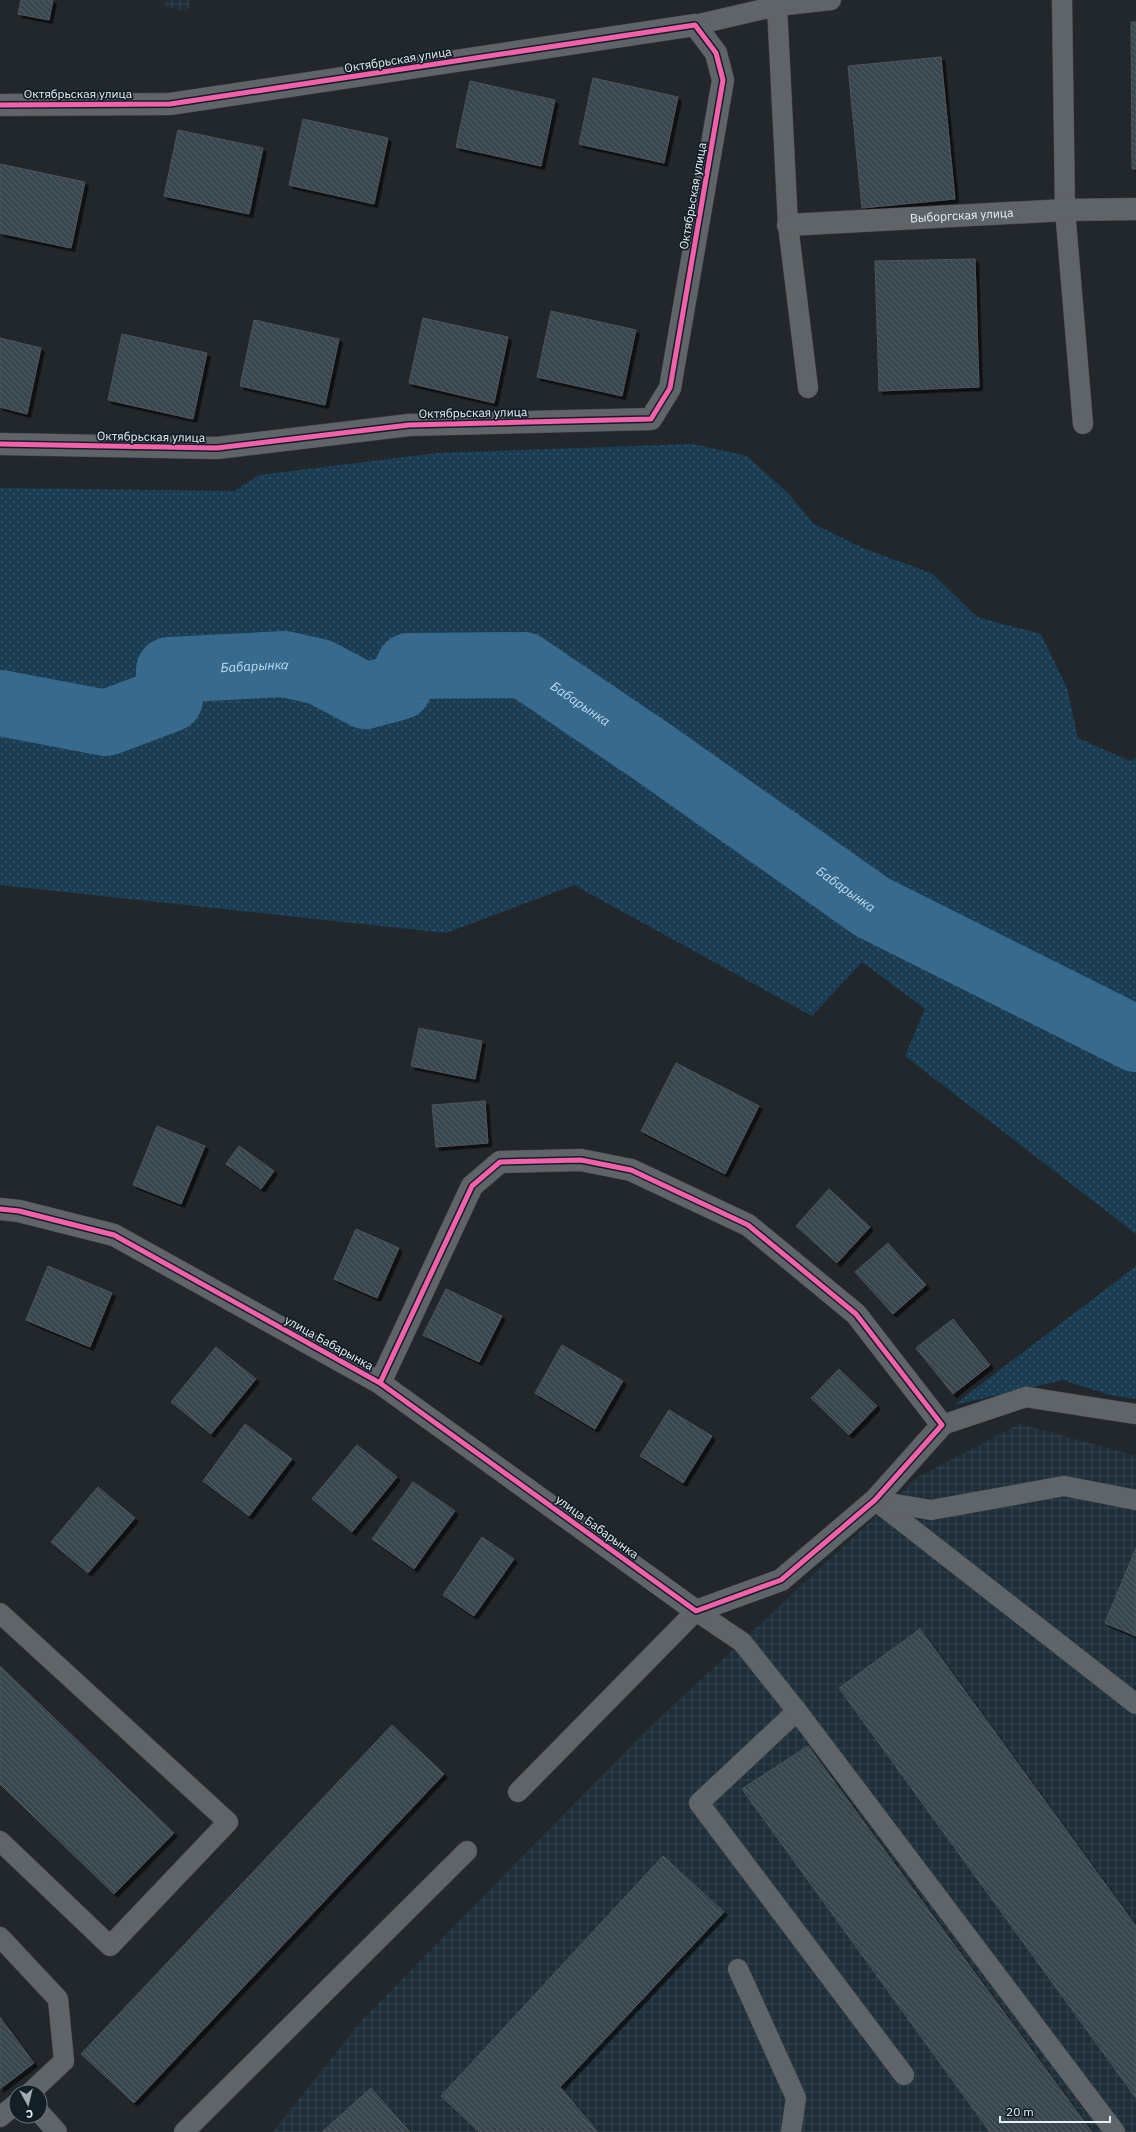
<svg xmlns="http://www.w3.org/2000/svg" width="1136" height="2132" viewBox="0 0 1136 2132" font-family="'IBM Plex Sans',sans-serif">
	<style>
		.industrial { fill: url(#industrial-grid) }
		.grass { fill: url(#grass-dots) }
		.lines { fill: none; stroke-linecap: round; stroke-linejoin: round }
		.river { stroke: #376a8c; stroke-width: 66 }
		.building { fill: url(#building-back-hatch); stroke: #4f5457; filter: url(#shadow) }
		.service-casing { stroke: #404549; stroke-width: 21 }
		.minor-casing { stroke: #404549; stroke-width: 23 }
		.service { stroke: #5f6468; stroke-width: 20 }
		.minor { stroke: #5f6468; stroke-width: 22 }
		.cycleway-casing { stroke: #131f27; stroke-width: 8 }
		.cycleway { stroke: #f560ab; stroke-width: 5 }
		.labels { text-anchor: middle; stroke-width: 3.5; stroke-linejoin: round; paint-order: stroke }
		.street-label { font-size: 12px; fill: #e8f0f6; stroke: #131f27 }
		.water-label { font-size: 13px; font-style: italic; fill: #bfdef5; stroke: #131f27 }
	</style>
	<defs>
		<pattern id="industrial-grid" width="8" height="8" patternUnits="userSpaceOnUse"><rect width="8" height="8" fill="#1f2f3a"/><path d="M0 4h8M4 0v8" fill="none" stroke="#35434d"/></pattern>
		<pattern id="grass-dots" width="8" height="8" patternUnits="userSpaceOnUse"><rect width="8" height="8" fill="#1a3d53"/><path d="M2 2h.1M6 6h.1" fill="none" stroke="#3b596c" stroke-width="1.8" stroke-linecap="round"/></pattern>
		<pattern id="building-back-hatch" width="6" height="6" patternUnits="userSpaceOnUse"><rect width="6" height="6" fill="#39464f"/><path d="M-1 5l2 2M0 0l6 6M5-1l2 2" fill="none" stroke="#566169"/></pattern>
		<filter id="shadow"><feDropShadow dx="3.5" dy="3.5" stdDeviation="0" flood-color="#0009"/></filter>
	</defs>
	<rect width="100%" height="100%" fill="#22272c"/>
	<g class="industrial">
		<path d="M166,0H191L187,12L164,6Z"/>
		<path d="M1020,1424L1136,1456V2132H273L363,2019L649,1728L918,1477Z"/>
	</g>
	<g class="grass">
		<path d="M693,444L747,456L787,492L814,524L863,548L933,574L977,617L1041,634L1067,688L1078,738L1130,761L1136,758V1234L905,1056L925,1009L862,962L812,1016L574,885L446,933L0,885V488L234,491L259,475L437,453Z"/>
		<path d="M1136,1266V1399L1110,1395L1063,1380L954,1405Z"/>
	</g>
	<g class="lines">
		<path class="river" id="s1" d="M0,703L106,723L170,699L169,670L284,664L320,672L365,696L399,687L409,666L524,665L651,751L872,907L1136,1039"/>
	</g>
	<g class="building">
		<path d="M21,0H53L49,20L18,14Z"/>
		<path d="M1131,22H1136V169H1132Z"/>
		<path d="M941,57L955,199L862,208L848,66Z"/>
		<path d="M593,78L678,97L664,163L579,144Z"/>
		<path d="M470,81L555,100L541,166L456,147Z"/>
		<path d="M303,119L388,138L374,204L289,185Z"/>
		<path d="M178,130L263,148L249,214L164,196Z"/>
		<path d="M0,164L85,182L71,248L0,233Z"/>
		<path d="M975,259L979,387L879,391L875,261Z"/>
		<path d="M551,311L636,330L622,396L537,377Z"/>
		<path d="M423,318L508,337L494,403L409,383Z"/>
		<path d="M254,320L339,339L325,405L240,386Z"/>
		<path d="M122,334L207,353L193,419L108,400Z"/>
		<path d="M0,338L41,348L27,414L0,407Z"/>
		<path d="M419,1028L482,1041L475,1079L411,1066Z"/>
		<path d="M676,1063L759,1106L725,1174L641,1131Z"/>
		<path d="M485,1101L488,1143L436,1147L432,1105Z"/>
		<path d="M157,1126L205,1146L181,1204L133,1185Z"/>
		<path d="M239,1146L274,1171L261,1189L226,1164Z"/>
		<path d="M829,1189L870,1227L837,1263L796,1226Z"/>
		<path d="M356,1229L399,1248L377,1298L334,1279Z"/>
		<path d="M888,1243L926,1285L893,1314L855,1272Z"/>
		<path d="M48,1266L112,1293L90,1347L26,1320Z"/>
		<path d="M446,1289L502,1316L479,1362L423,1335Z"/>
		<path d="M953,1319L990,1365L953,1394L916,1348Z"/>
		<path d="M562,1345L623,1381L595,1429L535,1393Z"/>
		<path d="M216,1347L256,1379L211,1434L171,1402Z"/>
		<path d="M839,1369L877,1406L849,1435L811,1398Z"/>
		<path d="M669,1410L712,1436L683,1483L640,1456Z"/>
		<path d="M245,1424L292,1459L249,1516L203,1481Z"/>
		<path d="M357,1445L397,1477L352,1532L312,1499Z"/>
		<path d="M413,1482L455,1511L414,1569L372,1539Z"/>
		<path d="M98,1487L135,1518L88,1573L51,1542Z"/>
		<path d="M482,1537L514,1559L474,1616L443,1595Z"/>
		<path d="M1136,1548V1636L1105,1623Z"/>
		<path d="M920,1629L1136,1926V2098L839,1688Z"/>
		<path d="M0,1666L174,1833L114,1894L0,1784Z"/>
		<path d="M392,1725L444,1774L134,2103L81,2054Z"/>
		<path d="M808,1746L1092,2132H990L742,1789Z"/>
		<path d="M663,1856L724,1912L560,2087L598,2132H479L441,2096Z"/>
		<path d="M0,2017L34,2063L0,2089Z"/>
		<path d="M371,2088L410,2132H322Z"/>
	</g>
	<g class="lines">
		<defs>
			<g id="service">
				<path d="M1062,0L1065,210L1083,424"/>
				<path d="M777,6L788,225L808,388"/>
				<path d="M695,25L777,6L831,0"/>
				<path d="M942,1425L1026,1397L1136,1414"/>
				<path d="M875,1500L1136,1704"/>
				<path d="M877,1501L931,1510L1064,1486L1136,1500"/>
				<path d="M0,1613L228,1822L110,1946L0,1841"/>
				<path d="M797,1711L699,1803L904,2075"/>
				<path d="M518,1792L696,1611L742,1642L797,1711L1115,2132"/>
				<path d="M0,1937L58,1999L64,2061L31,2092"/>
				<path d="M738,1969L796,2098L791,2132"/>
				<path d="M40,2113L57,2132"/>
				<path d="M0,2117L16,2104"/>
				<path d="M184,2132L467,1851"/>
			</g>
			<g id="minor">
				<path d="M0,105L170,104L695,25L716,53L723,80L670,388L651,419L409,425L217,448L0,444"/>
				<path id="s2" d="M788,225L1065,210L1136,209"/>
				<path d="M0,1209L19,1211L114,1235L380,1383L696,1611L781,1580L875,1500L942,1425L856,1314L748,1225L631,1170L581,1160L500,1162L472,1186L380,1383"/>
			</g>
		</defs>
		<use href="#service" class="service-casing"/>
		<use href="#minor" class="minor-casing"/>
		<use href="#service" class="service"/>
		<use href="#minor" class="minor"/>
		<defs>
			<g id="cycleway">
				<path d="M0,105L170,104L695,25L716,53L723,80L670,388L651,419L409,425L217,448L0,444"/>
				<path d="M0,1209L19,1211L114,1235L380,1383L696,1611L781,1580L875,1500L942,1425L856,1314L748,1225L631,1170L581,1160L500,1162L472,1186L380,1383"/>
			</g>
		</defs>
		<use href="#cycleway" class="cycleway-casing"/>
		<use href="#cycleway" class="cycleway"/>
	</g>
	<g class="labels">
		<g class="street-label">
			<text transform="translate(398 60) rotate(-9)" y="4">Октябрьская улица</text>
			<text x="78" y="98">Октябрьская улица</text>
			<text transform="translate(693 196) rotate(-80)" y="4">Октябрьская улица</text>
			<text dy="4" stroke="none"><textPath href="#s2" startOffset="174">Выборгская улица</textPath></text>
			<text transform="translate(473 413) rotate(-1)" y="4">Октябрьская улица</text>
			<text transform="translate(151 437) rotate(1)" y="4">Октябрьская улица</text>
			<text transform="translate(329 1343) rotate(29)" y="4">улица Бабарынка</text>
			<text transform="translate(597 1527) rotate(36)" y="4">улица Бабарынка</text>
		</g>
		<g class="water-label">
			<text dy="5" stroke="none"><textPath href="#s1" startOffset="291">Бабарынка</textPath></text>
			<text dy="5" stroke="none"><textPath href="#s1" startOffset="650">Бабарынка</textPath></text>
			<text dy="5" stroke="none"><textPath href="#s1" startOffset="974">Бабарынка</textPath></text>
		</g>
	</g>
	<g transform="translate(28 2104) rotate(172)"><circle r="19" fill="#131f27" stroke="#68737a"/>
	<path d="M0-3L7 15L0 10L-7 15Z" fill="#a3aaaf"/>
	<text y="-6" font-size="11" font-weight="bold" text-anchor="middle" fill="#e8f0f6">С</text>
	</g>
	<path d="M1000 2116v6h110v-6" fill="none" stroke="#e8f0f6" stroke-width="2"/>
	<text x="1006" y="2116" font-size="12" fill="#e8f0f6" stroke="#131f27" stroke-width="3" paint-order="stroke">20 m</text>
</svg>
